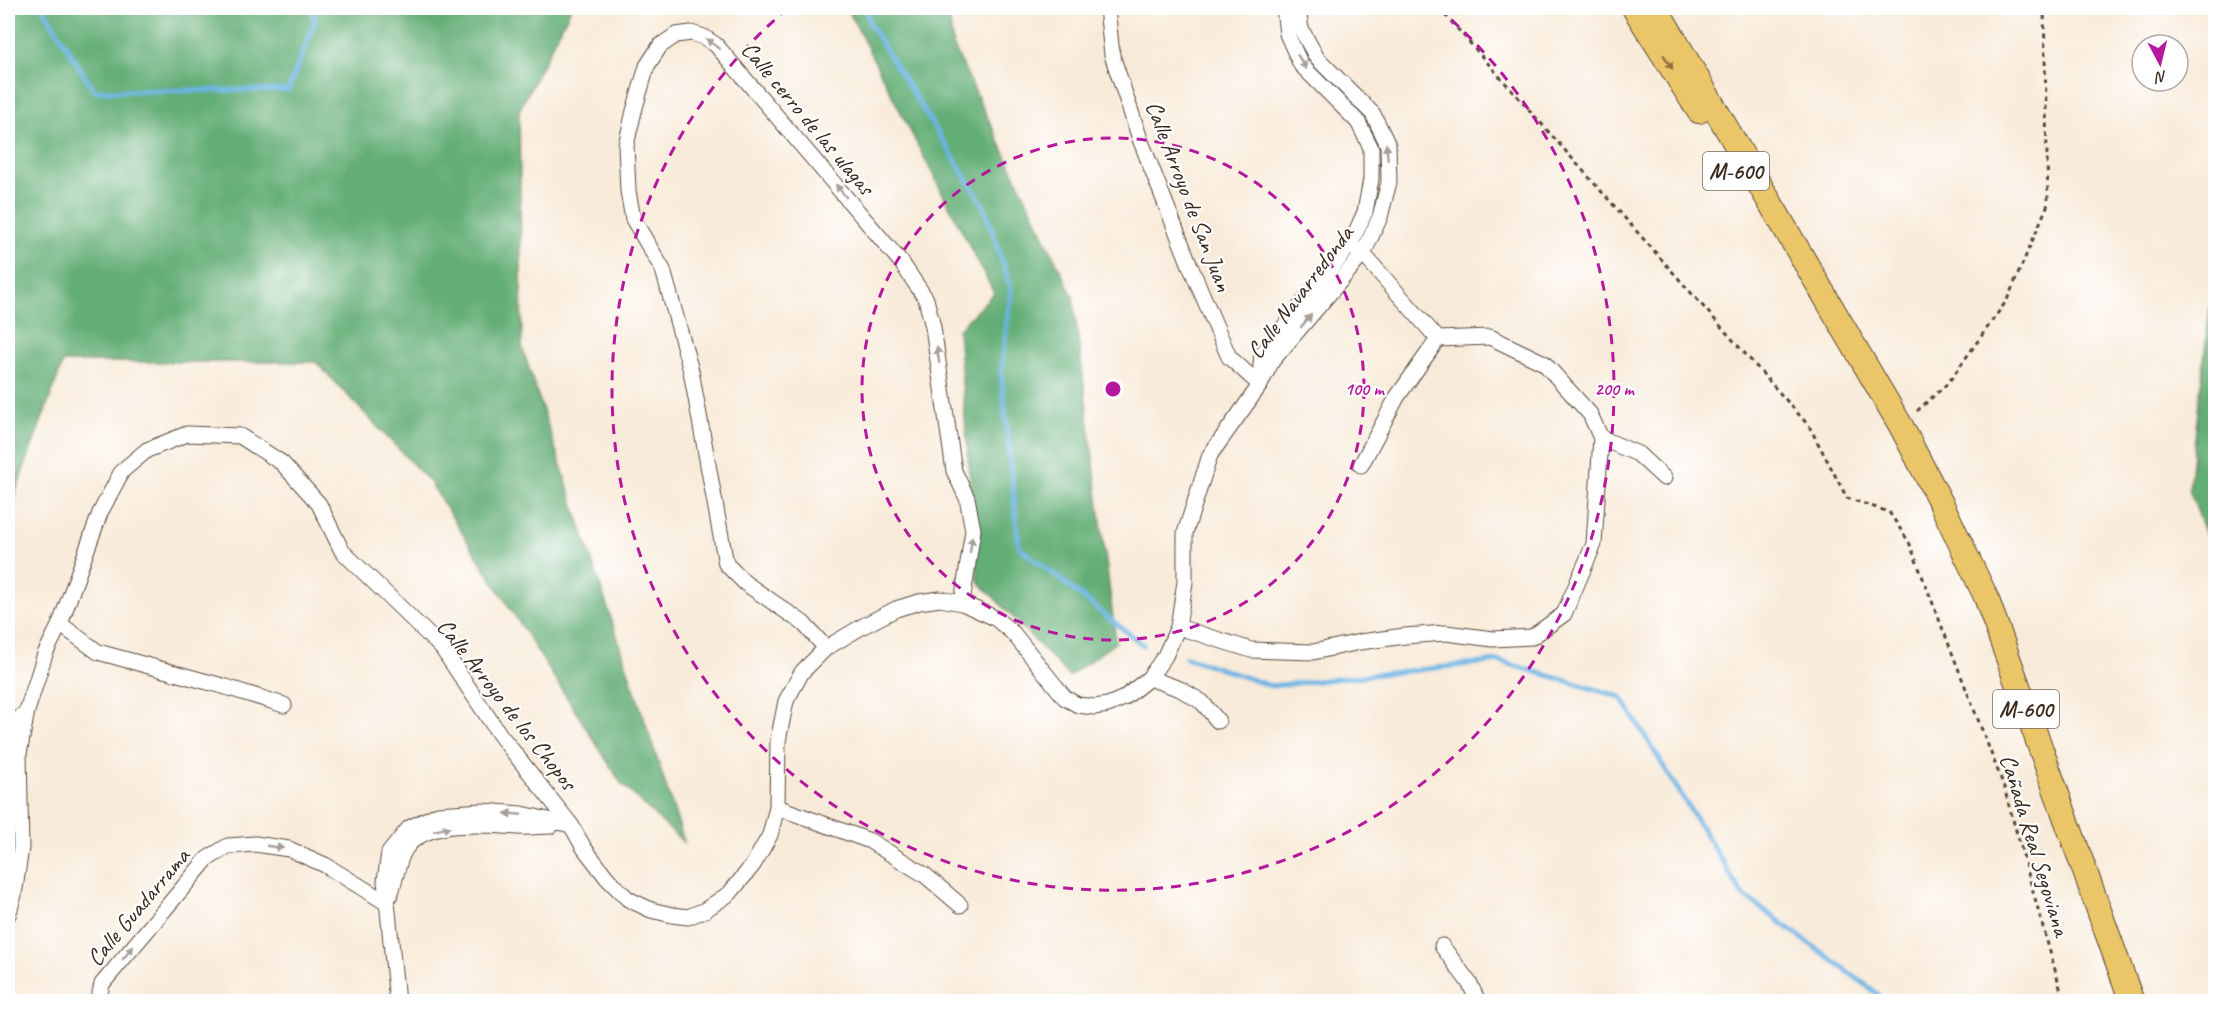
<svg xmlns="http://www.w3.org/2000/svg" width="2223" height="1009" viewBox="0 0 2223 1009" font-family="Caveat,sans-serif">
	<style>
		.forest { fill: #63ae76; stroke: #4f6c4a; stroke-width: 1.5 }
		.lines { fill: none; stroke-linecap: round; stroke-linejoin: round }
		.stream { stroke: #6ab4e3; stroke-width: 5 }
		.minor-casing { stroke: #57473a; stroke-width: 17 }
		.trunk-casing { stroke: #57473a; stroke-width: 26 }
		.path { stroke: #57473a; stroke-width: 3; stroke-dasharray: 4.5 4.5; stroke-linecap: butt }
		.minor { stroke: #fff; stroke-width: 15 }
		.trunk { stroke: #ebc669; stroke-width: 24 }
		.oneway { fill: #a79f9a }
		.oneway2 { fill: #8a7040 }
		.ring { fill: none; stroke: #b5179e; stroke-width: 3; stroke-dasharray: 10 8 }
		.labels { text-anchor: middle; stroke-width: 4.5; stroke-linejoin: round; paint-order: stroke }
		.shield { fill: #fff; stroke: #766a62; stroke-width: 1.5 }
		.shield-label { font-size: 22px; font-weight: bold; fill: #3b2a1e }
		.street-label { font-size: 24px; fill: #3b2a1e; stroke: #fff }
		.centre { fill: #b5179e; stroke: #fff; stroke-width: 3 }
		.ring-label { font-size: 18px; text-anchor: middle; font-weight: bold; fill: #b5179e; stroke: #fff; stroke-width: 4.5; stroke-linejoin: round; paint-order: stroke }
	</style>
	<rect width="100%" height="100%" fill="#fff"/>
	<filter id="ink" filterUnits="userSpaceOnUse"><feTurbulence type="fractalNoise" baseFrequency=".0167" numOctaves="2"/><feDisplacementMap in="SourceGraphic" scale="12" xChannelSelector="R" yChannelSelector="G"/><feConvolveMatrix kernelMatrix="1 2 1 2 8 2 1 2 1" color-interpolation-filters="sRGB"/></filter>
	<filter id="wash" filterUnits="userSpaceOnUse"><feTurbulence type="fractalNoise" baseFrequency=".008" numOctaves="4" result="noise"/><feDisplacementMap in="SourceGraphic" scale="24" xChannelSelector="R" yChannelSelector="G"/><feGaussianBlur stdDeviation="1.35" result="paint"/><feColorMatrix in="noise" values="0 0 0 0 0 0 0 0 0 0 0 0 0 0 0 0 0 1.4 0 .05"/><feComposite in="paint" operator="in"/></filter>
	<g filter="url(#wash)">
		<rect width="100%" height="100%" fill="#f8ead8"/>
		<g class="forest">
			<path d="M8,8H571L519,111L522,347L685,844L621,783L430,482L316,362H63L8,512Z"/>
			<path d="M847,8H948L953,45L1073,297L1116,642L1069,676L978,581L958,330L994,293Z"/>
			<path d="M2212,291H2216L2215,558L2189,489Z"/>
		</g>
		<g class="lines">
			<g class="stream">
				<path d="M43,8L94,91L288,90L315,22L311,8"/>
				<path d="M866,8L870,25L984,206L1011,289L1001,373L1019,547L1143,645"/>
				<path d="M1186,657L1271,686L1499,661L1621,697L1742,894L1878,994L1881,1002"/>
			</g>
		</g>
	</g>
	<g filter="url(#ink)">
		<g class="lines">
			<defs>
				<g id="minor">
					<path d="M1107,8L1112,55L1140,139L1191,268L1229,357L1260,385"/>
					<path d="M1260,377L1262,354L1350,245L1365,212L1371,179V148L1358,122L1301,65L1287,34L1284,8"/>
					<path d="M1601,438L1638,454L1664,478"/>
					<path d="M1361,465L1397,397L1438,339"/>
					<path d="M60,624L98,652L226,687L284,705"/>
					<path d="M1178,627L1251,650L1313,652L1360,642L1405,636L1446,633L1493,639L1532,637L1564,614L1594,544L1601,438L1590,414L1544,363L1490,337L1438,339L1363,254L1350,245"/>
					<path d="M826,648L803,623L745,583L726,564L691,371L663,270L633,219L628,191L626,145L634,111L647,66L660,46L676,35L691,33L704,37L716,45L901,262L926,299L933,327L954,471L967,498L973,530L962,603"/>
					<path d="M1149,678L1180,689L1202,702L1218,721"/>
					<path d="M8,730L27,711"/>
					<path d="M777,807L870,841L925,875L960,905"/>
					<path d="M390,895C395,882 397,867 402,855C419,817 485,825 518,827C529,828 540,826 551,826"/>
					<path d="M8,915L14,895L21,848L19,754L27,711L45,654L60,624L100,513L122,471L147,450L187,434L240,436L282,463L319,504L342,551L442,648L500,735L571,825L584,848L607,878L628,899L651,910L672,915L688,917L705,910L730,893L753,865L770,835L777,807L778,741L786,701L802,672L826,648L863,626L896,609L919,602L940,599L962,603L995,618L1013,633L1065,698L1078,705L1094,707L1108,705L1124,698L1149,678L1165,656L1178,627L1185,582V533L1210,455L1260,385L1272,361L1363,254L1380,217L1389,182L1388,145L1373,114L1317,58L1301,29L1298,8"/>
					<path d="M1442,946L1470,984L1478,1002"/>
					<path d="M98,1002L102,984L207,859L228,846L255,844L289,849L325,865L387,903"/>
					<path d="M397,1002L385,881L389,853L409,828L438,814L482,811L522,814L571,825"/>
				</g>
				<g id="trunk">
					<path d="M1634,8L1699,111"/>
					<path d="M1656,8L1901,426L1942,505L1986,597L2132,1002"/>
				</g>
			</defs>
			<use href="#minor" class="minor-casing"/>
			<use href="#trunk" class="trunk-casing"/>
			<g class="path">
				<path d="M1439,8L1809,426L1847,498L1889,512L1909,542L2003,784L2064,1002"/>
				<path d="M1917,411L1948,383L2007,300L2048,204L2044,8"/>
			</g>
			<use href="#minor" class="minor"/>
			<use href="#trunk" class="trunk"/>
		</g>
		<defs><path id="oneway-solid" d="M-6-.8H1V-3.2L6.5 0L1 3.2V.8H-6Z" transform="scale(1.5)"/></defs>
		<g class="oneway">
			<use href="#oneway-solid" transform="translate(713 44) rotate(-142)"/>
			<use href="#oneway-solid" transform="translate(1302 62) rotate(57)"/>
			<use href="#oneway-solid" transform="translate(1387 152) rotate(-96)"/>
			<use href="#oneway-solid" transform="translate(841 191) rotate(-129)"/>
			<use href="#oneway-solid" transform="translate(1306 321) rotate(-50)"/>
			<use href="#oneway-solid" transform="translate(938 355) rotate(-99)"/>
			<use href="#oneway-solid" transform="translate(971 545) rotate(-82)"/>
			<use href="#oneway-solid" transform="translate(513 814) rotate(-175)"/>
			<use href="#oneway-solid" transform="translate(442 829) rotate(-14)"/>
			<use href="#oneway-solid" transform="translate(275 847) rotate(8)"/>
			<use href="#oneway-solid" transform="translate(128 953) rotate(-50)"/>
		</g>
		<use class="oneway2" href="#oneway-solid" transform="translate(1668 62) rotate(58)"/>
	</g>
	<g class="ring">
		<circle cx="1113" cy="389" r="251"/>
		<path d="M1438 8A501 501 0 1 1 788 8"/>
	</g>
	<g class="labels">
		<g class="shield">
			<rect x="1703" y="152" width="66" height="38" rx="4.5"/>
			<rect x="1993" y="690" width="66" height="38" rx="4.5"/>
		</g>
		<g class="shield-label">
			<text x="1736" y="179">M-600</text>
			<text x="2026" y="717">M-600</text>
		</g>
		<g class="street-label">
			<text transform="translate(808 118) rotate(50)" y="8">Calle cerro de las ulagas</text>
			<text transform="translate(1189 196) rotate(69)" y="8">Calle Arroyo de San Juan</text>
			<text transform="translate(1300 292) rotate(-53)" y="8">Calle Navarredonda</text>
			<text transform="translate(507 704) rotate(52)" y="8">Calle Arroyo de los Chopos</text>
			<text transform="translate(2035 845) rotate(73)" y="8">Cañada Real Segoviana</text>
			<text transform="translate(138 907) rotate(-50)" y="8">Calle Guadarrama</text>
		</g>
	</g>
	<circle cx="1113" cy="389" r="9" class="centre"/>
	<g class="ring-label">
		<text x="1364" y="395">100 m</text>
		<text x="1614" y="395">200 m</text>
	</g>
	<rect width="2223" height="1009" fill="none" stroke="#fff" stroke-width="30"/>
	<g transform="translate(2160 63) rotate(173)"><circle r="28" fill="#ffffff" stroke="#b1aaa5" stroke-width="1.5"/>
	<path d="M0-4.5L10 22L0 15L-10 22Z" fill="#b5179e"/>
	<text y="-9" font-size="16" font-weight="bold" text-anchor="middle" fill="#3b2a1e">N</text>
	</g>
</svg>
